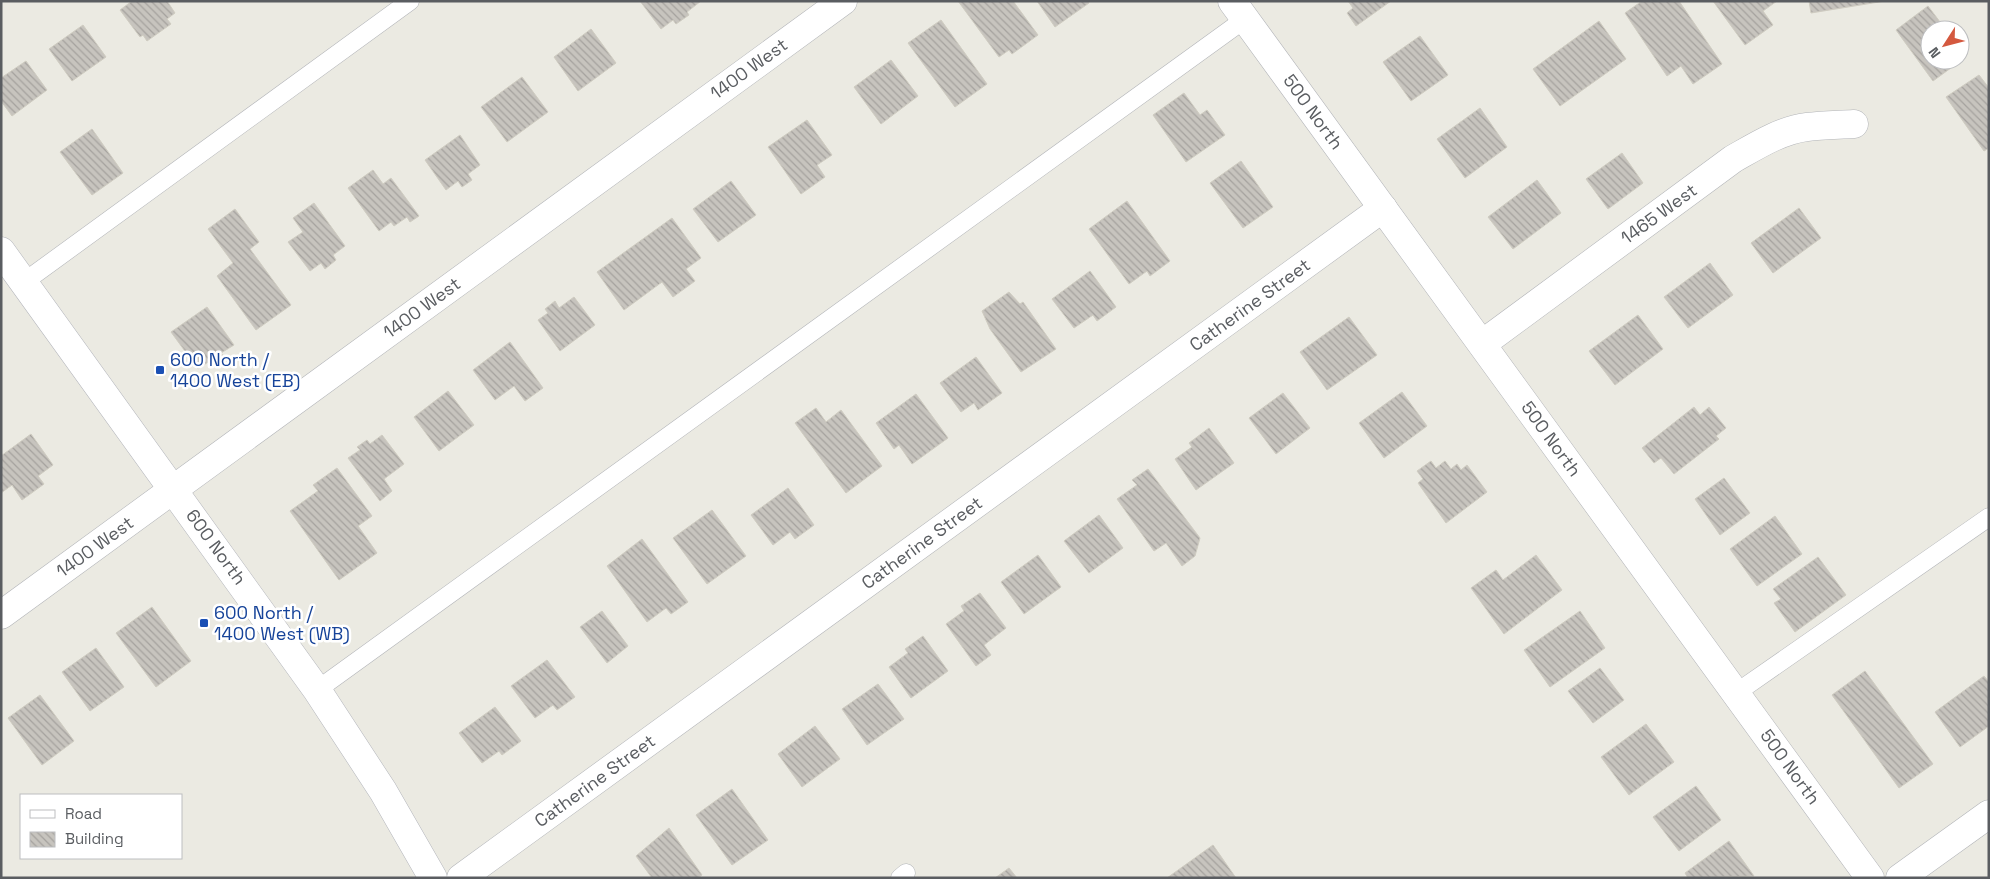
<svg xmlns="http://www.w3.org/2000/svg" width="1990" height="879" viewBox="0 0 1990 879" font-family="'Space Grotesk',sans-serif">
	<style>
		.building { fill: url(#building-back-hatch); stroke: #cfccc1 }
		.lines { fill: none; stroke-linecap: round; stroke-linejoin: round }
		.lane-casing { stroke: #b2b4b8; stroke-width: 19 }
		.street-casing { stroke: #b2b4b8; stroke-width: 29 }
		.secondary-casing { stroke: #b3b5bb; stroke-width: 29 }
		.lane { stroke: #fff; stroke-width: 18 }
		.street { stroke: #fff; stroke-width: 28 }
		.secondary { stroke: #fff; stroke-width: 28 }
		.transit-dot { fill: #1a4fb4; stroke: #fff; stroke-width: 2 }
		.labels { text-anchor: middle; stroke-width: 5; stroke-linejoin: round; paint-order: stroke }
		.street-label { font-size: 18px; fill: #5a5d61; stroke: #fff }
		.transit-label { font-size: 18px; fill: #164399; stroke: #fff; text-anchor: start }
	</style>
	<defs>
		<pattern id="building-back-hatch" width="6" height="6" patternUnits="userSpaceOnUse" patternTransform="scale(1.25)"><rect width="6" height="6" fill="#c7c4be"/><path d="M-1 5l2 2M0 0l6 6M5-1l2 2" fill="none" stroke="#a5a29e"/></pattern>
	</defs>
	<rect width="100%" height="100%" fill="#ebeae2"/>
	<g class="building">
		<path d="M132,1H167L175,13L167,19L171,24L147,41L143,35L140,37L120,10Z"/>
		<path d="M640,1H701L687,12L689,15L676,24L673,20L661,29Z"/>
		<path d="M958,1H1013L1038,35L1012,54L1009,50L999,57Z"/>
		<path d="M1037,1H1088L1089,3L1055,27Z"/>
		<path d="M1348,1H1391L1356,26L1347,13L1353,8Z"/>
		<path d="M1642,1H1679L1722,64L1693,84L1681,66L1667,76L1625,13Z"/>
		<path d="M1713,1H1777L1763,11L1773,25L1745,45Z"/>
		<path d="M1809,1H1885L1811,13Z"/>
		<path d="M1928,6L1946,30H1930V60H1960V49L1966,57L1933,81L1896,30Z"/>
		<path d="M941,20L987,84L955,107L908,43Z"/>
		<path d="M1599,21L1626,59L1560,106L1533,69Z"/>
		<path d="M83,25L106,57L72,81L49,49Z"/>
		<path d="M591,29L616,63L578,91L554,57Z"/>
		<path d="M1420,36L1448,75L1411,101L1383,62Z"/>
		<path d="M891,60L918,96L881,124L854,87Z"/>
		<path d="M26,61L47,90L12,116L1,101V78Z"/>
		<path d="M1979,75L1989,88V148L1984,151L1946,97Z"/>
		<path d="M522,77L548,112L507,142L481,107Z"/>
		<path d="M1184,93L1200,115L1207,110L1225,135L1186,162L1153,115Z"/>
		<path d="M1480,108L1507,147L1465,178L1437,139Z"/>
		<path d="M807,120L832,155L817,165L825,177L801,194L768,147Z"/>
		<path d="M92,129L123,173L92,195L60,152Z"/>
		<path d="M460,135L480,165L468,174L472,180L462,187L458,181L446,190L425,160Z"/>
		<path d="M1622,153L1643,183L1608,209L1586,179Z"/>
		<path d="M1241,161L1273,207L1243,228L1210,183Z"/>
		<path d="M373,170L383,184L391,178L419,216L410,222L407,217L394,226L391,222L379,231L348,188Z"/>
		<path d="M1537,180L1561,213L1513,249L1488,217Z"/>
		<path d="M731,181L756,215L718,242L693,209Z"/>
		<path d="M1127,201L1170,261L1150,276L1147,271L1129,284L1089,229Z"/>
		<path d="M314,203L345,246L333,255L336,260L325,269L321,263L310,271L288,242L303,232L293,218Z"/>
		<path d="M1799,208L1821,238L1773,273L1751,243Z"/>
		<path d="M235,209L259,242L250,249L291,305L256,330L217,276L233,263L208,229Z"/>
		<path d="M672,218L701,258L686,269L695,281L673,297L662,282L624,310L597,272Z"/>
		<path d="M1710,263L1733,295L1688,328L1664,297Z"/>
		<path d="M1090,271L1116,307L1097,321L1093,315L1074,328L1052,299Z"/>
		<path d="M1009,292L1020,304L1023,302L1056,349L1021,372L990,329L982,311Z"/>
		<path d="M574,297L595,325L560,351L538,320L548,313L545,309L555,301L559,308Z"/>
		<path d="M207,307L234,345L221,353L224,357L214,365L211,360L198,369L171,332Z"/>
		<path d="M1638,315L1663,349L1615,385L1589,351Z"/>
		<path d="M1349,317L1377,355L1327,390L1300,352Z"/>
		<path d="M510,342L543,388L525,401L514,386L495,400L473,370Z"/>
		<path d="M976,357L1002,393L978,410L974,403L961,412L940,383Z"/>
		<path d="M448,391L474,425L439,451L414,417Z"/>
		<path d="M1402,392L1427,426L1384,458L1359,423Z"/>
		<path d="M1283,393L1310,428L1276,454L1249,418Z"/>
		<path d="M916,394L948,438L912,464L899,445L894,449L876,423Z"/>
		<path d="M1694,407L1700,415L1709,407L1726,428L1716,436L1719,439L1674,474L1661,458L1654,463L1642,448Z"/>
		<path d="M816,408L826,422L841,410L882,466L846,493L795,423Z"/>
		<path d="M1209,428L1234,463L1196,490L1175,459L1192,447L1189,443Z"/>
		<path d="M31,434L53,465L38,476L44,484L22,500L12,485L1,493V456Z"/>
		<path d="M382,435L404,464L384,479L392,491L380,501L348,458L360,450L357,447L367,440L370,444Z"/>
		<path d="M1431,461L1436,468L1445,461L1451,469L1457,464L1461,470L1467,465L1487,492L1446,523L1418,483L1423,479L1417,471Z"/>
		<path d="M337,468L372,516L358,526L377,553L339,580L290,511L318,491L313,485Z"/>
		<path d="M1148,469L1200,538L1195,556L1182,566L1166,543L1154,551L1117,499L1137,485L1132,480Z"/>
		<path d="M1724,478L1750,513L1720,535L1695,499Z"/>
		<path d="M788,488L814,525L795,539L790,532L773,545L751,515Z"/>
		<path d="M712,510L746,556L707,584L673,538Z"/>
		<path d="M1099,515L1123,548L1089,573L1064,541Z"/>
		<path d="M1775,516L1802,554L1757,586L1730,549Z"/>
		<path d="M642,539L688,602L671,614L666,608L647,622L607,566Z"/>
		<path d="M1038,555L1061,587L1024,614L1001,582Z"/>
		<path d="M1536,555L1562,590L1504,634L1471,588L1496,570L1503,580Z"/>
		<path d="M1818,557L1846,595L1795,632L1774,603L1781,599L1773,589Z"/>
		<path d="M980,593L1006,628L984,645L991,655L976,666L946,624L964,611L961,606Z"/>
		<path d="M152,607L191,661L156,687L116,633Z"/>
		<path d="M602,611L628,646L607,663L580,627Z"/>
		<path d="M1580,611L1605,648L1550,687L1524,650Z"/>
		<path d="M923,636L948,671L911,698L889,667L908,653L905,649Z"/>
		<path d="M96,648L124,687L90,711L62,672Z"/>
		<path d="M547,660L575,697L557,710L553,705L535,718L511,686Z"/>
		<path d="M1600,668L1624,700L1593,723L1568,691Z"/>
		<path d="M1865,671L1933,764L1899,788L1832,695Z"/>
		<path d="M1984,676L1989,682V726L1960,747L1935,712Z"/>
		<path d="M878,684L904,719L867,745L842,709Z"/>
		<path d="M40,695L74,741L42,765L8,718Z"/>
		<path d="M495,707L521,741L502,755L499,751L482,763L459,733Z"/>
		<path d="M1646,724L1674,762L1629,795L1601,757Z"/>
		<path d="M815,726L840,759L802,787L778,754Z"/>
		<path d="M1696,786L1721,820L1679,851L1653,817Z"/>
		<path d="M732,789L768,840L732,865L696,815Z"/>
		<path d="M669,828L702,875L698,878H652L636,856Z"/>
		<path d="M1729,841L1754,876L1688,878L1685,873Z"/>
		<path d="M1213,845L1236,878H1167Z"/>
		<path d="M1009,868L1017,878H995Z"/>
	</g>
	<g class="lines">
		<defs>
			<g id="lane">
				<path d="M24,282L410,1"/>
				<path d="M317,690L1245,19"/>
				<path d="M1736,693L1989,517"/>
				<path d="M900,878L906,873"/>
			</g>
			<g id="street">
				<path d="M1232,1L1870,878"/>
				<path d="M1482,344L1733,159C1756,146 1781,130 1807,127C1823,125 1838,125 1854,124"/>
				<path d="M1,615L843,1"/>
				<path d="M461,878L1383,208"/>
				<path d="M1900,878L1989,814"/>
			</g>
			<path id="secondary" d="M1,251L317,690L383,791L433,878"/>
		</defs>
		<use href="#lane" class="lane-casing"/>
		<use href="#street" class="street-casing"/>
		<use href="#secondary" class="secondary-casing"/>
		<use href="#lane" class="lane"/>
		<use href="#street" class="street"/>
		<use href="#secondary" class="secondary"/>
	</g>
	<g class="transit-dot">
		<rect x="155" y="365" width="10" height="10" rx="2.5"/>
		<rect x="199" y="618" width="10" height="10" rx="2.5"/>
	</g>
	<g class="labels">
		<g class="street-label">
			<text transform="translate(749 69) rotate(-36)" y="6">1400 West</text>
			<text transform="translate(1313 112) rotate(54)" y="6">500 North</text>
			<text transform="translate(1659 214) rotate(-36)" y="6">1465 West</text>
			<text transform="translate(1250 305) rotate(-36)" y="6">Catherine Street</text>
			<text transform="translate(422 308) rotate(-36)" y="6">1400 West</text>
			<text transform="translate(1551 439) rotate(54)" y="6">500 North</text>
			<text transform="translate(922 543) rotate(-36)" y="6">Catherine Street</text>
			<text transform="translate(95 547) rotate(-36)" y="6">1400 West</text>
			<text transform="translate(216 547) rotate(54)" y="6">600 North</text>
			<text transform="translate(1790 767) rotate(54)" y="6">500 North</text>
			<text transform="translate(595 781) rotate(-36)" y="6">Catherine Street</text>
		</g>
		<g class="transit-label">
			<text x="170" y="366">600 North /<tspan x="170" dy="21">1400 West (EB)</tspan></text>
			<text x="214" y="619">600 North /<tspan x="214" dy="21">1400 West (WB)</tspan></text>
		</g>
	</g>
	<rect width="1990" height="879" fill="none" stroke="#5a5d61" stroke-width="5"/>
	<rect x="20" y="794" width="162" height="65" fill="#ffffff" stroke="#bdbec0"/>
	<rect x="30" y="810" width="25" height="8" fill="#ffffff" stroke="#bdbec0"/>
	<text x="65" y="819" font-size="15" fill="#5a5d61">Road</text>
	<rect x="30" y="832" width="25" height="15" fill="url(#building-back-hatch)" stroke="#bdbec0"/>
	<text x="65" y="844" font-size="15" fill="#5a5d61">Building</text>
	<g transform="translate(1945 45) rotate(234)"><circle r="24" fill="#ffffff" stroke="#bdbec0"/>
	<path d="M0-4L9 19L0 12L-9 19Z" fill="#d4593f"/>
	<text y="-8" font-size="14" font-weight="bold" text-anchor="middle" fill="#5a5d61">N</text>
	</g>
</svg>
